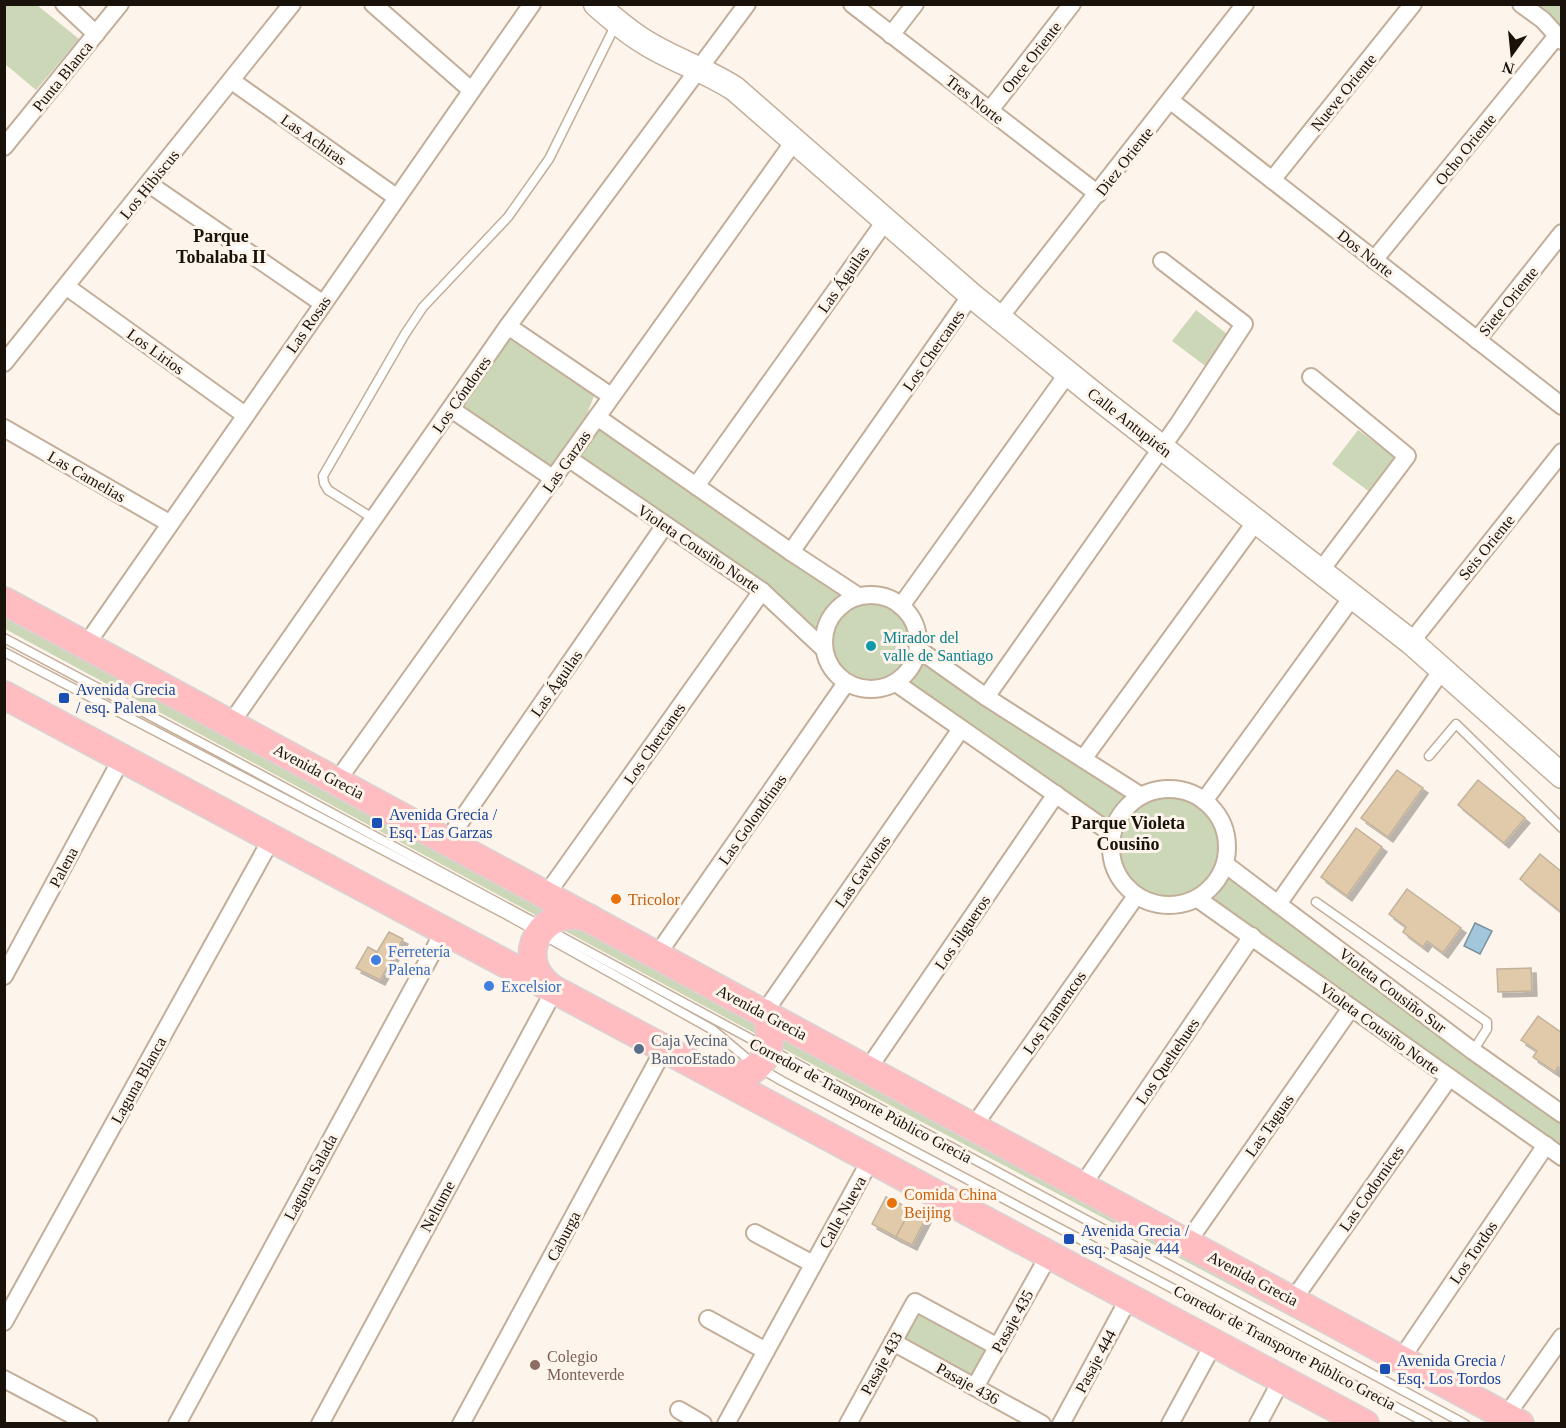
<svg xmlns="http://www.w3.org/2000/svg" width="1566" height="1428" viewBox="0 0 1566 1428" font-family="'Times New Roman',serif">
	<style>
		.green { fill: #ccd7b8 }
		.water { fill: #a2c7dc; stroke: #79919d; stroke-width: 1.5 }
		.building { fill: #e0caa9; stroke: #c2b29b; stroke-width: 1.5; filter: url(#shadow) }
		.lines { fill: none; stroke-linecap: round; stroke-linejoin: round }
		.lane-casing { stroke: #c3ae99; stroke-width: 11 }
		.street-casing { stroke: #c3ae99; stroke-width: 20 }
		.secondary-casing { stroke: #c3ae99; stroke-width: 27 }
		.primary-casing { stroke: #d6d4d3; stroke-width: 30 }
		.lane { stroke: #fff; stroke-width: 8 }
		.street { stroke: #fff; stroke-width: 16 }
		.secondary { stroke: #fff; stroke-width: 24 }
		.primary { stroke: #ffbcc1; stroke-width: 27 }
		.culture-dot { fill: #0f9aa8; stroke: #fdf4eb; stroke-width: 2 }
		.transit-dot { fill: #1a4fb4; stroke: #fdf4eb; stroke-width: 2 }
		.food-dot { fill: #e8710a; stroke: #fdf4eb; stroke-width: 2 }
		.shop-dot { fill: #3f7fe0; stroke: #fdf4eb; stroke-width: 2 }
		.service-dot { fill: #5c6f8a; stroke: #fdf4eb; stroke-width: 2 }
		.education-dot { fill: #8d6e63; stroke: #fdf4eb; stroke-width: 2 }
		.labels { text-anchor: middle; stroke-width: 6; stroke-linejoin: round; paint-order: stroke }
		.street-label { font-size: 16px; fill: #19120b; stroke: #fdf4eb }
		.culture-label { font-size: 16px; fill: #0d838f; stroke: #fdf4eb; text-anchor: start }
		.transit-label { font-size: 16px; fill: #164399; stroke: #fdf4eb; text-anchor: start }
		.food-label { font-size: 16px; fill: #c56008; stroke: #fdf4eb; text-anchor: start }
		.shop-label { font-size: 16px; fill: #366cbe; stroke: #fdf4eb; text-anchor: start }
		.service-label { font-size: 16px; fill: #4e5e75; stroke: #fdf4eb; text-anchor: start }
		.education-label { font-size: 16px; fill: #785e54; stroke: #fdf4eb; text-anchor: start }
		.neighbourhood-label { font-size: 18px; font-weight: bold; fill: #19120b; stroke: #fdf4eb }
	</style>
	<defs>
		<filter id="shadow"><feDropShadow dx="5" dy="5" stdDeviation="0" flood-color="#0004"/></filter>
	</defs>
	<rect width="100%" height="100%" fill="#fdf4eb"/>
	<g class="green">
		<path d="M5,4L37,5L79,39L36,90L5,64Z"/>
		<path d="M1529,5H1561V29Z"/>
		<path d="M1196,310L1231,337L1208,368L1172,341Z"/>
		<path d="M508,333L594,396L587,414L860,603C893,596 912,616 913,649L1144,801C1149,800 1156,797 1162,796C1190,792 1214,813 1220,839C1221,846 1220,855 1219,863L1561,1116V1153L1195,893L1169,900L1142,893L1125,878L1117,857V834L893,679C862,692 838,681 828,647L566,451L550,468L456,408Z"/>
		<path d="M1358,430L1397,459L1371,493L1332,464Z"/>
		<path d="M4,613L1492,1423L808,1062L5,629Z"/>
		<path d="M918,1307L991,1348L974,1380L900,1340Z"/>
	</g>
	<path class="water" d="M1475,923L1492,931L1480,954L1464,946Z"/>
	<g class="building">
		<path d="M1397,770L1423,788L1388,837L1361,818Z"/>
		<path d="M1478,780L1525,818L1504,843L1458,805Z"/>
		<path d="M1356,828L1382,847L1347,896L1321,877Z"/>
		<path d="M1540,854L1562,872V913L1520,879Z"/>
		<path d="M1407,889L1461,928L1443,953L1427,941L1423,947L1403,932L1406,927L1389,914Z"/>
		<path d="M389,932L403,939L380,980L356,968L368,947L377,952Z"/>
		<path d="M1531,968L1532,991L1498,992L1497,969Z"/>
		<path d="M1538,1016L1562,1033V1070L1558,1067L1555,1072L1533,1057L1537,1051L1521,1040Z"/>
		<path d="M886,1197L911,1209L896,1237L872,1224Z"/>
		<path d="M911,1209L926,1218L912,1245L896,1237Z"/>
	</g>
	<g class="lines">
		<defs>
			<g id="lane">
				<path d="M374,519L328,490L324,483L323,476L405,334L423,307L508,217L549,159L616,24"/>
				<path d="M4,638C493,896 976,1165 1465,1424"/>
				<path d="M4,652L507,915L713,1030L756,1066L782,1081L1428,1424"/>
				<path d="M1429,756L1456,724L1562,828"/>
				<path d="M1316,902L1487,1022V1029L1473,1051"/>
			</g>
			<g id="street">
				<path d="M64,4L96,34"/>
				<path d="M373,4L471,90"/>
				<path d="M852,4L1098,194"/>
				<path d="M1521,4L1543,20L1562,41"/>
				<path d="M891,35L915,4"/>
				<path d="M232,81L396,197"/>
				<path d="M1171,101L1562,406"/>
				<path d="M990,110L1072,4"/>
				<path d="M4,147L120,4"/>
				<path d="M1272,180L1413,4"/>
				<path d="M149,184L322,303"/>
				<path d="M1374,260L1556,37"/>
				<path d="M67,287L245,415"/>
				<path d="M1000,317L1245,4"/>
				<path d="M508,326L611,396"/>
				<path d="M1477,340L1562,233"/>
				<path d="M4,363L292,4"/>
				<path d="M1311,377L1407,456L1321,570"/>
				<path d="M451,409L554,479"/>
				<path d="M597,417L791,552L858,596"/>
				<path d="M4,428L169,523"/>
				<path d="M568,458L762,591L823,648"/>
				<path d="M696,486L886,220"/>
				<path d="M791,552L971,295"/>
				<circle cx="871" cy="642" r="47"/>
				<path d="M901,606L1068,373"/>
				<path d="M1411,642L1562,452"/>
				<path d="M86,645L532,4"/>
				<path d="M918,649L986,697L1141,796"/>
				<path d="M896,683L1111,833"/>
				<path d="M986,697L1179,423L1244,324L1162,261"/>
				<path d="M231,723L508,326L747,4"/>
				<path d="M1083,759L1257,520"/>
				<path d="M337,781L795,140"/>
				<circle cx="1169" cy="847" r="58"/>
				<path d="M1204,801L1353,596"/>
				<path d="M447,841L665,525"/>
				<path d="M1225,864L1473,1051L1562,1114"/>
				<path d="M546,895L762,591"/>
				<path d="M1198,899L1562,1157"/>
				<path d="M1278,904L1442,670"/>
				<path d="M657,955L846,683"/>
				<path d="M4,976L122,758"/>
				<path d="M764,1013L961,729"/>
				<path d="M868,1069L1056,794"/>
				<path d="M973,1127L1136,896"/>
				<path d="M1082,1186L1252,936"/>
				<path d="M755,1233L813,1264"/>
				<path d="M1187,1243L1351,1008"/>
				<path d="M1293,1300L1449,1078"/>
				<path d="M708,1319L766,1351"/>
				<path d="M4,1322L272,838"/>
				<path d="M893,1342L1042,1424"/>
				<path d="M1401,1359L1546,1145"/>
				<path d="M4,1379L89,1424"/>
				<path d="M975,1387L1049,1255"/>
				<path d="M679,1410L703,1424"/>
				<path d="M1506,1416L1562,1337"/>
				<path d="M177,1424L444,931"/>
				<path d="M320,1424L555,989"/>
				<path d="M461,1424L664,1049"/>
				<path d="M726,1424L871,1159"/>
				<path d="M848,1424L915,1302L998,1347"/>
				<path d="M1061,1424L1129,1298"/>
				<path d="M1170,1424L1214,1343"/>
				<path d="M1258,1424L1282,1379"/>
			</g>
			<path id="secondary" d="M596,4C613,19 629,33 648,44C676,61 708,71 735,89L971,295L1096,396L1411,642L1562,776"/>
			<g id="primary">
				<path d="M4,601L1520,1424"/>
				<path d="M4,695L1365,1424"/>
				<path d="M550,987C511,957 543,903 589,918"/>
				<path d="M715,1075C724,1076 735,1077 744,1074C770,1065 776,1035 764,1013"/>
			</g>
		</defs>
		<use href="#lane" class="lane-casing"/>
		<use href="#street" class="street-casing"/>
		<use href="#secondary" class="secondary-casing"/>
		<use href="#primary" class="primary-casing"/>
		<use href="#lane" class="lane"/>
		<use href="#street" class="street"/>
		<use href="#secondary" class="secondary"/>
		<use href="#primary" class="primary"/>
	</g>
	<circle class="culture-dot" cx="871" cy="646" r="6"/>
	<g class="transit-dot">
		<rect x="58" y="692" width="12" height="12" rx="3"/>
		<rect x="371" y="817" width="12" height="12" rx="3"/>
		<rect x="1063" y="1233" width="12" height="12" rx="3"/>
		<rect x="1379" y="1363" width="12" height="12" rx="3"/>
	</g>
	<g class="food-dot">
		<circle cx="616" cy="899" r="6"/>
		<circle cx="892" cy="1203" r="6"/>
	</g>
	<g class="shop-dot">
		<circle cx="376" cy="960" r="6"/>
		<circle cx="489" cy="986" r="6"/>
	</g>
	<circle class="service-dot" cx="639" cy="1049" r="6"/>
	<circle class="education-dot" cx="535" cy="1365" r="6"/>
	<g class="labels">
		<g class="street-label">
			<text transform="translate(1031 57) rotate(-52)" y="6">Once Oriente</text>
			<text transform="translate(62 76) rotate(-51)" y="6">Punta Blanca</text>
			<text transform="translate(1343 92) rotate(-51)" y="6">Nueve Oriente</text>
			<text transform="translate(975 99) rotate(38)" y="6">Tres Norte</text>
			<text transform="translate(314 139) rotate(35)" y="6">Las Achiras</text>
			<text transform="translate(1465 149) rotate(-51)" y="6">Ocho Oriente</text>
			<text transform="translate(1124 161) rotate(-52)" y="6">Diez Oriente</text>
			<text transform="translate(149 184) rotate(-51)" y="6">Los Hibiscus</text>
			<text transform="translate(1366 253) rotate(38)" y="6">Dos Norte</text>
			<text transform="translate(843 279) rotate(-55)" y="6">Las Águilas</text>
			<text transform="translate(1508 301) rotate(-51)" y="6">Siete Oriente</text>
			<text transform="translate(308 324) rotate(-55)" y="6">Las Rosas</text>
			<text transform="translate(933 350) rotate(-55)" y="6">Los Chercanes</text>
			<text transform="translate(156 351) rotate(36)" y="6">Los Lirios</text>
			<text transform="translate(461 394) rotate(-55)" y="6">Los Cóndores</text>
			<text transform="translate(1130 422) rotate(38)" y="6">Calle Antupirén</text>
			<text transform="translate(566 461) rotate(-55)" y="6">Las Garzas</text>
			<text transform="translate(87 476) rotate(30)" y="6">Las Camelias</text>
			<text transform="translate(1486 547) rotate(-51)" y="6">Seis Oriente</text>
			<text transform="translate(699 548) rotate(34)" y="6">Violeta Cousiño Norte</text>
			<text transform="translate(556 683) rotate(-55)" y="6">Las Águilas</text>
			<text transform="translate(654 743) rotate(-55)" y="6">Los Chercanes</text>
			<text transform="translate(319 771) rotate(28)" y="6">Avenida Grecia</text>
			<text transform="translate(752 819) rotate(-55)" y="6">Las Golondrinas</text>
			<text transform="translate(63 867) rotate(-62)" y="6">Palena</text>
			<text transform="translate(862 871) rotate(-55)" y="6">Las Gaviotas</text>
			<text transform="translate(962 932) rotate(-56)" y="6">Los Jilgueros</text>
			<text transform="translate(1393 990) rotate(37)" y="6">Violeta Cousiño Sur</text>
			<text transform="translate(762 1012) rotate(28)" y="6">Avenida Grecia</text>
			<text transform="translate(1054 1012) rotate(-55)" y="6">Los Flamencos</text>
			<text transform="translate(1380 1028) rotate(36)" y="6">Violeta Cousiño Norte</text>
			<text transform="translate(1167 1061) rotate(-56)" y="6">Los Queltehues</text>
			<text transform="translate(138 1080) rotate(-61)" y="6">Laguna Blanca</text>
			<text transform="translate(861 1100) rotate(28)" y="6">Corredor de Transporte Público Grecia</text>
			<text transform="translate(1269 1125) rotate(-55)" y="6">Las Taguas</text>
			<text transform="translate(310 1177) rotate(-62)" y="6">Laguna Salada</text>
			<text transform="translate(1371 1188) rotate(-55)" y="6">Las Codornices</text>
			<text transform="translate(437 1206) rotate(-62)" y="6">Neltume</text>
			<text transform="translate(842 1212) rotate(-61)" y="6">Calle Nueva</text>
			<text transform="translate(563 1236) rotate(-62)" y="6">Caburga</text>
			<text transform="translate(1473 1252) rotate(-56)" y="6">Los Tordos</text>
			<text transform="translate(1253 1278) rotate(28)" y="6">Avenida Grecia</text>
			<text transform="translate(1012 1321) rotate(-61)" y="6">Pasaje 435</text>
			<text transform="translate(1285 1347) rotate(28)" y="6">Corredor de Transporte Público Grecia</text>
			<text transform="translate(1095 1361) rotate(-62)" y="6">Pasaje 444</text>
			<text transform="translate(881 1363) rotate(-61)" y="6">Pasaje 433</text>
			<text transform="translate(968 1383) rotate(29)" y="6">Pasaje 436</text>
		</g>
		<g class="culture-label">
			<text x="883" y="643">Mirador del<tspan x="883" dy="18">valle de Santiago</tspan></text>
		</g>
		<g class="transit-label">
			<text x="76" y="695">Avenida Grecia<tspan x="76" dy="18">/ esq. Palena</tspan></text>
			<text x="389" y="820">Avenida Grecia /<tspan x="389" dy="18">Esq. Las Garzas</tspan></text>
			<text x="1081" y="1236">Avenida Grecia /<tspan x="1081" dy="18">esq. Pasaje 444</tspan></text>
			<text x="1397" y="1366">Avenida Grecia /<tspan x="1397" dy="18">Esq. Los Tordos</tspan></text>
		</g>
		<g class="food-label">
			<text x="628" y="905">Tricolor</text>
			<text x="904" y="1200">Comida China<tspan x="904" dy="18">Beijing</tspan></text>
		</g>
		<g class="shop-label">
			<text x="388" y="957">Ferretería<tspan x="388" dy="18">Palena</tspan></text>
			<text x="501" y="992">Excelsior</text>
		</g>
		<g class="service-label">
			<text x="651" y="1046">Caja Vecina<tspan x="651" dy="18">BancoEstado</tspan></text>
		</g>
		<g class="education-label">
			<text x="547" y="1362">Colegio<tspan x="547" dy="18">Monteverde</tspan></text>
		</g>
		<g class="neighbourhood-label">
			<text x="221" y="242">Parque<tspan x="221" dy="21">Tobalaba II</tspan></text>
			<text x="1128" y="829">Parque Violeta<tspan x="1128" dy="21">Cousiño</tspan></text>
		</g>
	</g>
	<rect width="1566" height="1428" fill="none" stroke="#19120b" stroke-width="12"/>
	<g transform="translate(1512 54) rotate(195)" stroke="#fdf4eb" stroke-width="4.5" paint-order="stroke">
	<path d="M0-4.5L10 22L0 15L-10 22Z" fill="#19120b"/>
	<text y="-9" font-size="16" font-weight="bold" text-anchor="middle" fill="#19120b">N</text>
	</g>
</svg>
